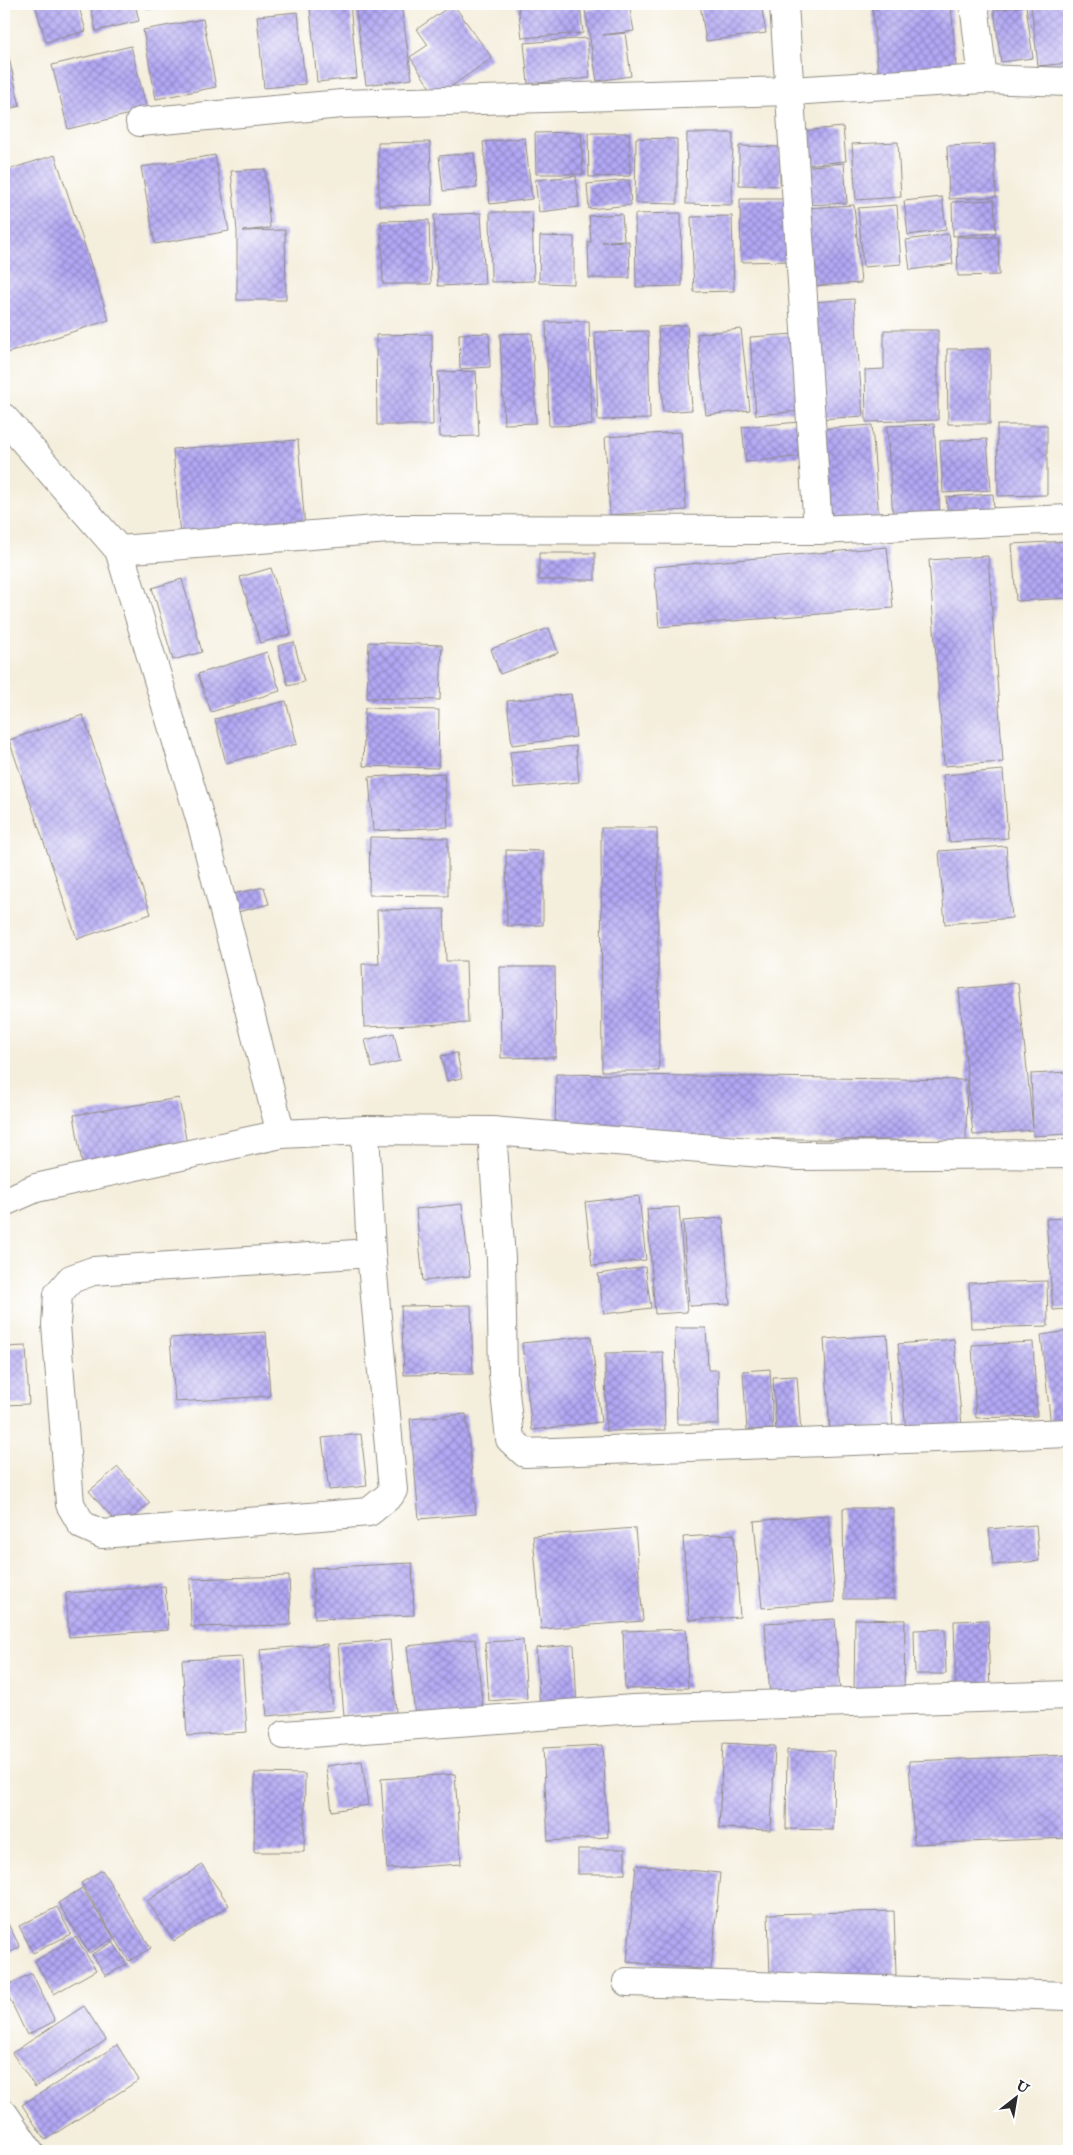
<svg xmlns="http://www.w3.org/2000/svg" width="1073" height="2155" viewBox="0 0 1073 2155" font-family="'IM FELL English',serif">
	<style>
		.building { fill: url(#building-cross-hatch) }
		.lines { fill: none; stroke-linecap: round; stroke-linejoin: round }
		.minor-casing { stroke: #908c84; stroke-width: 30 }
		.minor { stroke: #fff; stroke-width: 28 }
	</style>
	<defs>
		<pattern id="building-cross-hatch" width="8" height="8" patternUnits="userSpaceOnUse" patternTransform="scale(1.25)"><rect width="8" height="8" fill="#b2a7f4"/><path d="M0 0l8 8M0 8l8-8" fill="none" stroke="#9188c6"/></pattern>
	</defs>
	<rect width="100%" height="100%" fill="#fff"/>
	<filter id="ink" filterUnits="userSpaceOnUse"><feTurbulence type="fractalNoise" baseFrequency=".02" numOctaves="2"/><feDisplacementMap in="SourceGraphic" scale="10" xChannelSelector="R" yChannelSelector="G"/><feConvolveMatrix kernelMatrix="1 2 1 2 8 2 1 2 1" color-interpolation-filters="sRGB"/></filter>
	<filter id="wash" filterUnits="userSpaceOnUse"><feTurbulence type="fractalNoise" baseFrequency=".0096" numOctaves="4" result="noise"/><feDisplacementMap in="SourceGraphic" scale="20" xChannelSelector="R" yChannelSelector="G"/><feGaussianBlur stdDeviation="1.12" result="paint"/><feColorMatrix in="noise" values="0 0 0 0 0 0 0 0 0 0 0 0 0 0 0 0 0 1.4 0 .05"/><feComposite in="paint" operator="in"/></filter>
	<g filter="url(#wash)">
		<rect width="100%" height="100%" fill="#f4eedc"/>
		<g id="blocks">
			<g class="building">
				<path d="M35,4H78L86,31L46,42Z"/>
				<path d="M90,4H135L139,21L96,31Z"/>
				<path d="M146,4H172V5L147,9Z"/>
				<path d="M350,4L357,78L317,82L310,8Z"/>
				<path d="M355,4H401L412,79L366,85Z"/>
				<path d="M453,4L492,58L436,97L410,57L428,45L417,29Z"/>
				<path d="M518,4H580L583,33L522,38Z"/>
				<path d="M629,4L634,31L603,35L625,33L631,76L597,81L585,10Z"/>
				<path d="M700,4H761L766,33L706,41Z"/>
				<path d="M872,4H951L957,78L879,84Z"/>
				<path d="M1031,4H1069V63L1038,66Z"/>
				<path d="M1026,6L1033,58L1001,62L994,10Z"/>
				<path d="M298,12L305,84L264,88L257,16Z"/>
				<path d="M203,19L216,87L156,99L143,30Z"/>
				<path d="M4,36L20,106L4,110Z"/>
				<path d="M587,38L590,78L528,84L524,43Z"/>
				<path d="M131,46L147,110L68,129L52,65Z"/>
				<path d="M843,127L846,161L805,165L801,131Z"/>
				<path d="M581,132L583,174H536L535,133Z"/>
				<path d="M588,133H629L630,176L589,177Z"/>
				<path d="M687,133H733L732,205L686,204Z"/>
				<path d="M525,138L532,199L490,204L483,142Z"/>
				<path d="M636,138L677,139V204L635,203Z"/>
				<path d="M430,142L432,205L379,206L378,143Z"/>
				<path d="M898,142L901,197L856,200L852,144Z"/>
				<path d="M994,144L996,197L949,199L947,146Z"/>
				<path d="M739,146L780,147V186L739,185Z"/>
				<path d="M474,153L477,188L443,191L439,156Z"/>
				<path d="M55,155L109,320L4,354V171Z"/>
				<path d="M215,155L229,231L155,244L141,167Z"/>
				<path d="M844,163L847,203L804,205L801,167Z"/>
				<path d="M265,169L270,228L243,231L285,230L286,300H237V231L231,171Z"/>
				<path d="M576,176L579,207L539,212L535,180Z"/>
				<path d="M629,180L631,205L589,209L587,184Z"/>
				<path d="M942,197L946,230L908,235L904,201Z"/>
				<path d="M740,199H793L794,261L741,262Z"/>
				<path d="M994,200L996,233L953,236L952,202Z"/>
				<path d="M854,205L861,283L811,286L805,208Z"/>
				<path d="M897,205L901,264L863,267L858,208Z"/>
				<path d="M490,212H532L534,281L491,282Z"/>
				<path d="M481,213L485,284L438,286L434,215Z"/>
				<path d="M681,213L682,286L636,287L635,214Z"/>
				<path d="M622,214L624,240L602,242L629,241L630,278H589L588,242H591L589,216Z"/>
				<path d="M732,216L734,291L694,292L691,217Z"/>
				<path d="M429,220L431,284H383L381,221Z"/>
				<path d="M949,234L953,264L910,270L906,240Z"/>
				<path d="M540,236L574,237V284L539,283Z"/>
				<path d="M957,237H998L999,275L958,276Z"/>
				<path d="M854,299L863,416L821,419L812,302Z"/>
				<path d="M589,321L592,425L549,426L546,322Z"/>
				<path d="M687,325L692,410L663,412L658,327Z"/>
				<path d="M741,329L750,410L706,415L697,334Z"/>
				<path d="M884,330H938V420L866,422L865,370L884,369Z"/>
				<path d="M648,331L650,419L598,420L595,332Z"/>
				<path d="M489,333L490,367L460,369L459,334Z"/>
				<path d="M532,333L536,423L504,424L500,334Z"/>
				<path d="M432,334L433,425H377L376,335Z"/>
				<path d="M795,334L801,411L756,415L750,337Z"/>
				<path d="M947,349H990V424H948Z"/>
				<path d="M476,371L479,436L440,437L438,372Z"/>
				<path d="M800,422L804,456L746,462L742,427Z"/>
				<path d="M934,424L940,516L893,519L887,426Z"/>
				<path d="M872,425L879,520L827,524L820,429Z"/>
				<path d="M997,425H1047V495L998,496Z"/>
				<path d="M681,432L686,510L610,515L605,437Z"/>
				<path d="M987,439L991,490L943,493L940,441Z"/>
				<path d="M298,440L305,529L180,537L173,449Z"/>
				<path d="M993,494L994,513L948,516L946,497Z"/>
				<path d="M1069,541V598L1016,601L1012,544Z"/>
				<path d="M887,547L893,608L659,627L654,567Z"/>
				<rect x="539" y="553" width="56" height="27"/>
				<path d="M988,556L1003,762L944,766L929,560Z"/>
				<path d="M271,568L291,634L260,643L240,577Z"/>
				<path d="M182,579L202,652L173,660L152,588Z"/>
				<path d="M549,628L558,653L500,674L491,649Z"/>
				<path d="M294,642L304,682L288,686L278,646Z"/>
				<path d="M369,642L442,645L440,700L367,698Z"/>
				<path d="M267,652L280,691L211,712L198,674Z"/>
				<path d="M571,694L576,737L512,745L507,701Z"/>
				<path d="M286,701L297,744L226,763L215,719Z"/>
				<path d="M365,708L439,710L438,768L363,766Z"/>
				<path d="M83,715L151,914L77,939L9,740Z"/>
				<path d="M576,746L579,782L514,788L510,752Z"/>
				<path d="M1003,770L1008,838L949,842L943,775Z"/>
				<path d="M444,773L448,827L373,831L369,777Z"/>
				<path d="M601,828H657L659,1071H602Z"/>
				<path d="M370,837L448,838V896L369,895Z"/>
				<path d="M1006,846L1012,918L945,924L939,851Z"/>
				<path d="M506,850L543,851V925L507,926Z"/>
				<path d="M264,887L269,904L234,913L229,895Z"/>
				<path d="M444,909L446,961H466L468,1023L364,1027L362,964H379L377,910Z"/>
				<path d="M500,967H555L556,1057L501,1058Z"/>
				<path d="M1018,983L1033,1128L1031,1074L1069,1072V1134L1033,1136V1130L973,1135L959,989Z"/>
				<path d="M394,1033L400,1061L372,1068L365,1040Z"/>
				<path d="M457,1053L462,1078L447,1081L441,1056Z"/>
				<path d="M556,1074L967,1080L966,1141L555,1136Z"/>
				<path d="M179,1098L188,1151L83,1169L74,1115Z"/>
				<path d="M639,1196L646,1260L592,1266L585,1202Z"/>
				<path d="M462,1204L470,1276L423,1281L416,1209Z"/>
				<path d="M679,1207L687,1312L655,1314L647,1209Z"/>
				<path d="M723,1218L730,1304L689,1306L683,1221Z"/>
				<path d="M1069,1218V1309L1053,1310L1046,1219Z"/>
				<path d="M645,1267L651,1308L604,1314L598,1274Z"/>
				<path d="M1047,1281L1048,1326L971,1328L969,1283Z"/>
				<path d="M471,1305L473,1374L404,1375L401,1306Z"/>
				<path d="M675,1328H706L708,1370H718L719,1424H677Z"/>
				<path d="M1069,1331V1424L1051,1426L1041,1335Z"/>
				<path d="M266,1332L270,1396L175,1402L170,1338Z"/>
				<path d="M887,1335L893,1428L830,1432L824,1339Z"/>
				<path d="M591,1336L601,1422L532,1430L522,1343Z"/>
				<path d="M954,1339L962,1426L906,1431L898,1344Z"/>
				<path d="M1033,1342L1037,1416L976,1418L972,1345Z"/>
				<path d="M26,1346L29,1404L4,1405V1347Z"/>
				<path d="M663,1352L665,1430L606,1431L605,1353Z"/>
				<path d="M770,1369L773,1429L747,1430L743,1371Z"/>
				<path d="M797,1376L801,1434L776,1435L773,1377Z"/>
				<path d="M466,1414L476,1514L419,1519L410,1419Z"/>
				<path d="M361,1434L367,1486L329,1490L322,1438Z"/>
				<path d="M118,1467L150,1503L121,1528L89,1491Z"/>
				<path d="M843,1508H893V1599H844Z"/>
				<path d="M828,1515L835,1602L762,1608L754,1521Z"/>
				<path d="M1036,1525L1039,1561L993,1565L989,1529Z"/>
				<path d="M635,1528L643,1621L541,1629L533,1536Z"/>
				<path d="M734,1534L740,1617L689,1620L683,1537Z"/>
				<path d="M412,1563L414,1615L315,1619L312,1568Z"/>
				<path d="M289,1576L291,1625L191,1627L190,1579Z"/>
				<path d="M165,1586L168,1630L69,1637L66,1593Z"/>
				<path d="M835,1619L840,1693L770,1697L765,1623Z"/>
				<path d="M855,1619L905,1620L904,1697L854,1696Z"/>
				<path d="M988,1620L990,1697L956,1698L954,1621Z"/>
				<path d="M686,1629L688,1688L625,1689L623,1631Z"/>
				<path d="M945,1629L946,1674H915L914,1630Z"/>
				<path d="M475,1639L484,1716L416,1723L407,1646Z"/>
				<path d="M390,1640L396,1712L344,1716L338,1644Z"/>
				<path d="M523,1640L527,1698L489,1701L485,1642Z"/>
				<path d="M327,1644L333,1710L267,1716L260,1650Z"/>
				<path d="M574,1645L577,1708L540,1710L536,1648Z"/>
				<path d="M242,1657L247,1732L187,1736L182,1660Z"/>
				<path d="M723,1743L775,1746L771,1830L719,1828Z"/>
				<path d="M603,1745L608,1837L548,1841L543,1748Z"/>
				<path d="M787,1750L834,1751L833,1830L786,1829Z"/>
				<path d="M1069,1755V1838L914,1844L909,1761Z"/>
				<path d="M362,1761L368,1805L332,1811L326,1766Z"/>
				<path d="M255,1773L305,1774L304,1852H254Z"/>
				<path d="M455,1774L461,1864L387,1869L381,1779Z"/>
				<rect x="578" y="1849" width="47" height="25"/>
				<path d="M202,1865L229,1905L174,1941L147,1901Z"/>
				<path d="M636,1865L720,1873L711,1970L627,1962Z"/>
				<path d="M102,1870L151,1948L129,1961L81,1883Z"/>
				<path d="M82,1888L114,1938L89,1953L58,1903Z"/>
				<path d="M57,1907L71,1934L33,1953L19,1926Z"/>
				<path d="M894,1911L896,1975L770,1978L768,1914Z"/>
				<path d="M4,1916L20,1947L4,1956Z"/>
				<path d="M76,1937L96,1970L54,1994L35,1961Z"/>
				<path d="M113,1942L127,1964L106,1976L92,1954Z"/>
				<path d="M32,1973L55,2021L27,2035L4,1987Z"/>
				<path d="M84,2006L106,2040L35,2087L12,2053Z"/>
				<path d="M117,2045L139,2080L45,2140L22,2105Z"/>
			</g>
		</g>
	</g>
	<g filter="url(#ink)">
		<use href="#blocks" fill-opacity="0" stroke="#908c84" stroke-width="1"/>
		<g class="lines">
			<defs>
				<g id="minor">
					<path d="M784,4L818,530"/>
					<path d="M974,4L983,79"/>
					<path d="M140,122L342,104L791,91L983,79L1069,82"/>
					<path d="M4,418L119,550L202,825L281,1134"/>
					<path d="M119,550L389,529L818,530L1069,519"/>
					<path d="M365,1130L371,1253L93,1271L71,1279L58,1294L56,1325L70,1504L82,1525L102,1534L369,1512L390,1495L393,1490L371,1253"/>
					<path d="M492,1131L501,1259L503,1374L510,1439L525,1453L1069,1433"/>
					<path d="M4,1202L36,1188L281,1134L365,1130L492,1131L799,1156L1069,1154"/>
					<path d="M284,1735L633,1709L1069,1695"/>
					<path d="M627,1982L1069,1996"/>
					<path d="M4,2114L29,2151"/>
				</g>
			</defs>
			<use href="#minor" class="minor-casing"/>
			<use href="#minor" class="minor"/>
		</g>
	</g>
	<rect width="1073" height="2155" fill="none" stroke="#fff" stroke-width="20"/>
	<g transform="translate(1016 2098) rotate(31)" stroke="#ffffff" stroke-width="4" paint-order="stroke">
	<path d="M0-4L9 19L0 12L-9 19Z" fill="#2b2b2b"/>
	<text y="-8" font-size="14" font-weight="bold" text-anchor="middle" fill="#2b2b2b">U</text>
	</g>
</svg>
